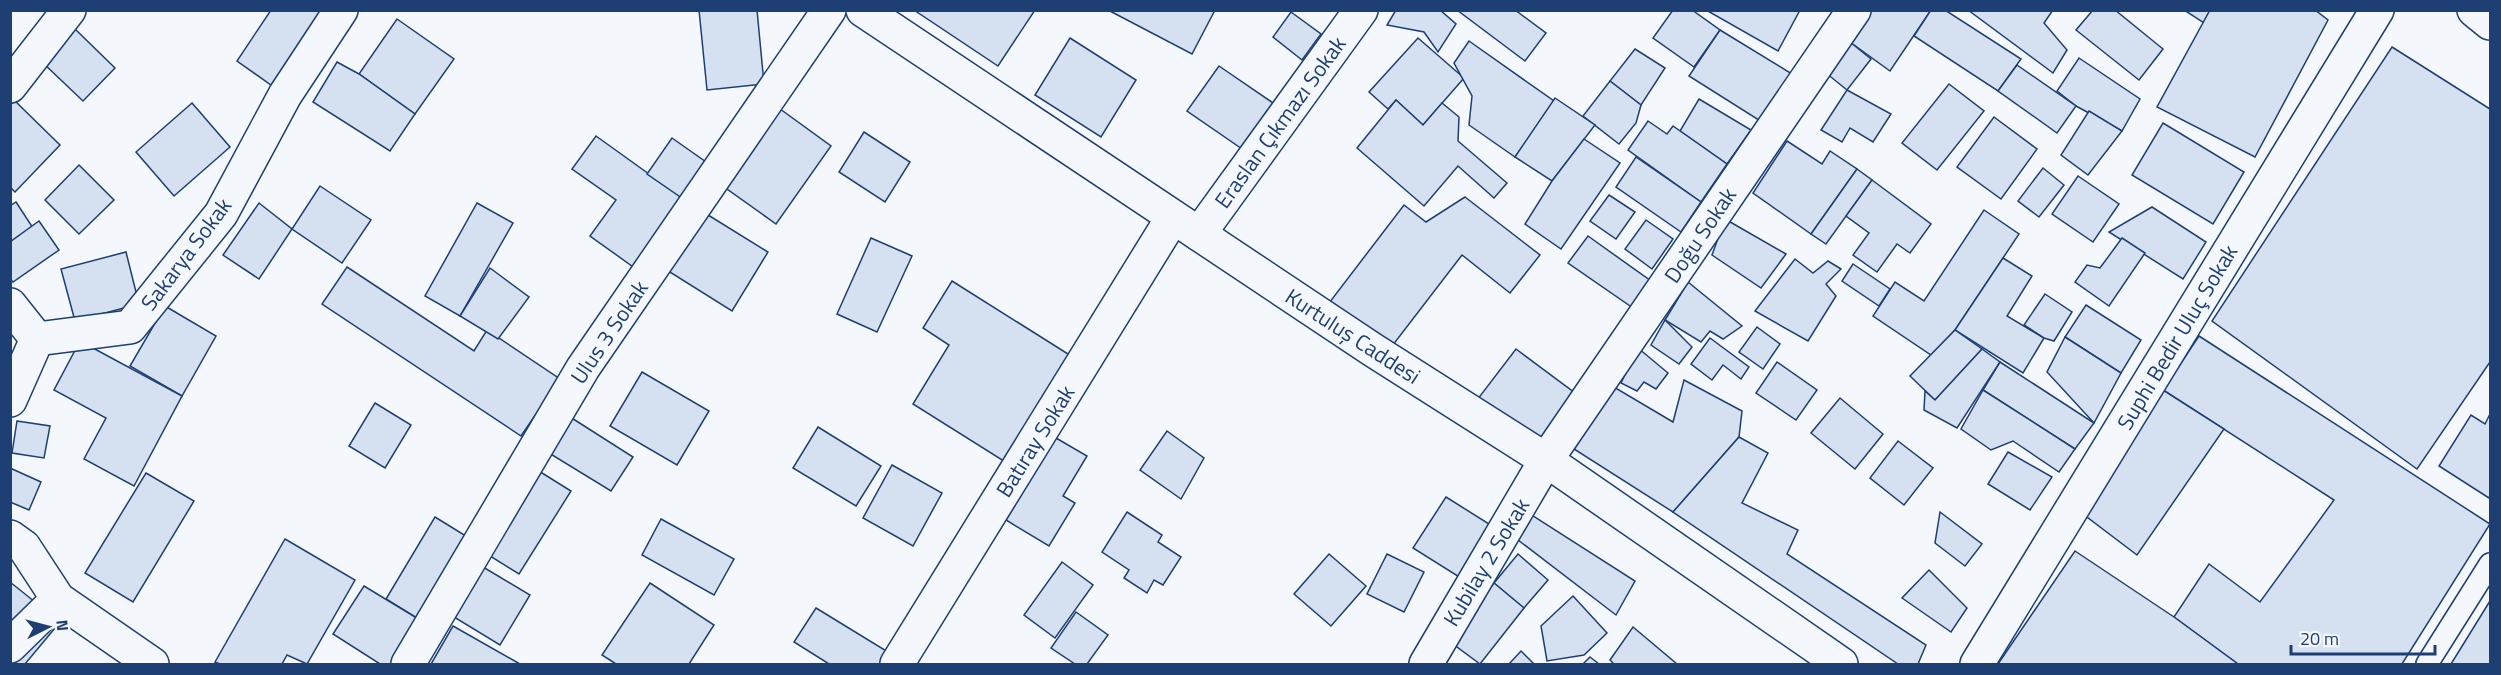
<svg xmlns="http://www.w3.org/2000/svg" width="2501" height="675" viewBox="0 0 2501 675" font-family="'Titillium Web',sans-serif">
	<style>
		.building { fill: #d5e0f0; stroke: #1d3f73; stroke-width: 1.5 }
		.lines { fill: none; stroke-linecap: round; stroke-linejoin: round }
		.lane-casing { stroke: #1d3f73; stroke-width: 24 }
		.street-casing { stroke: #1d3f73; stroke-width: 36 }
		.secondary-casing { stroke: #1d3f73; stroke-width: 36 }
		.primary-casing { stroke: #1d3f73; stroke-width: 36 }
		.lane { stroke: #f4f7fb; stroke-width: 21 }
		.street { stroke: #f4f7fb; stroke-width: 33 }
		.secondary { stroke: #f4f7fb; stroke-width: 33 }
		.primary { stroke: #f4f7fb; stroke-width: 33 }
		.labels { text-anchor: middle; stroke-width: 4.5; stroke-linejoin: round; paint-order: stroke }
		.street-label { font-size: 22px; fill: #1d3f73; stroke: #f4f7fb }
	</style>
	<rect width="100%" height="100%" fill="#f4f7fb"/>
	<g class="building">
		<path d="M271,10H328L285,95L237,61Z"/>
		<path d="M699,10H757L764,84L707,90Z"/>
		<path d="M914,10H1035L998,66Z"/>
		<path d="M1108,10H1215L1192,54Z"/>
		<path d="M1396,10H1440L1456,24L1438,52L1424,32L1387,25Z"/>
		<path d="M1457,10H1515L1546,33L1525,61Z"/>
		<path d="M1673,10H1692L1720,30L1694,67L1653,38Z"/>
		<path d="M1706,10H1800L1778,51Z"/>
		<path d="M1872,10H1931L1890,71L1850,42Z"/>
		<path d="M1931,10H1945L2021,59L1998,91L1914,36Z"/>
		<path d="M1968,10H2053L2044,23L2067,50L2053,73Z"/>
		<path d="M2093,10H2115L2163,49L2139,80L2076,30Z"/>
		<path d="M2184,10H2210L2204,23Z"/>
		<path d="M2210,10H2315L2328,20L2255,157L2157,107Z"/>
		<path d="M1291,12L1321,34L1302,60L1273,37Z"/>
		<path d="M397,19L454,59L415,114L359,74Z"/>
		<path d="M74,28L115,68L83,101L42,62Z"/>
		<path d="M1720,30L1805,82L1773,129L1689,76Z"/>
		<path d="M1070,38L1136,80L1101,137L1035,95Z"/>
		<path d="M1418,38L1464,78L1423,125L1396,100L1388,109L1369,92Z"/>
		<path d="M1469,41L1554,101L1515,157L1469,125L1472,96L1454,63Z"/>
		<path d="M1850,42L1871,59L1847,90L1826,73Z"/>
		<path d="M2392,47L2490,109V362L2417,469L2212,321Z"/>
		<path d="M1635,49L1665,68L1641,105L1610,81Z"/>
		<path d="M2079,58L2140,99L2122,131L2076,106L2057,91Z"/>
		<path d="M337,62L359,74L415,114L390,151L313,102Z"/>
		<path d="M2017,65L2076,106L2057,133L1998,91Z"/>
		<path d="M1219,66L1279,107L1248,153L1187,111Z"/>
		<path d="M1610,81L1641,105L1636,123L1619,144L1583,116Z"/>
		<path d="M1949,84L1984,111L1937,170L1902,143Z"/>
		<path d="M1847,90L1891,114L1873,142L1850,128L1842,142L1821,130Z"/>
		<path d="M1555,98L1595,125L1552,181L1515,157Z"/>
		<path d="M1699,99L1751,130L1727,164L1680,131Z"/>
		<path d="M1396,100L1423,125L1442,103L1459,117L1458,141L1507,183L1494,198L1458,166L1424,206L1357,148Z"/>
		<path d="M15,101L60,145L15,192L10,187V105Z"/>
		<path d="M192,103L230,147L174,196L136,152Z"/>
		<path d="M776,106L831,146L776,224L720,184Z"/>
		<path d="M2089,111L2122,131L2088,175L2061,155Z"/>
		<path d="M1994,117L2037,149L2001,199L1957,167Z"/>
		<path d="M1648,121L1667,134L1673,126L1727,164L1701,202L1628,150Z"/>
		<path d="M2163,123L2244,172L2213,224L2132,175Z"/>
		<path d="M864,132L910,162L885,202L839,172Z"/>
		<path d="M596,136L692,205L643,274L590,236L616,200L572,169Z"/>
		<path d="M672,138L716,169L692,205L647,174Z"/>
		<path d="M1584,139L1620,163L1561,249L1525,224L1552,181Z"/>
		<path d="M1787,141L1822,164L1830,151L1857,169L1811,234L1753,193Z"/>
		<path d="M1636,157L1701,202L1681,232L1616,187Z"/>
		<path d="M79,165L114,200L79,234L45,200Z"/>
		<path d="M2043,168L2064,185L2039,217L2018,201Z"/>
		<path d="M1857,169L1872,180L1826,244L1811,234Z"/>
		<path d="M2078,176L2119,204L2093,242L2052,214Z"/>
		<path d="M1872,180L1931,224L1910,253L1897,244L1877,272L1853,255L1869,233L1846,216Z"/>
		<path d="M320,186L371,220L342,263L292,229Z"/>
		<path d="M1609,195L1635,212L1616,239L1590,221Z"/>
		<path d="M1465,197L1540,255L1510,293L1462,255L1386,354L1326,307L1404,205L1426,222Z"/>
		<path d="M16,202L33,228L10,244V206Z"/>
		<path d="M259,203L292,229L259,279L223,255Z"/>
		<path d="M477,203L513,223L460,316L425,296Z"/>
		<path d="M2152,207L2206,242L2183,279L2109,232Z"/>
		<path d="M700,210L768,252L732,311L665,269Z"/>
		<path d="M1984,210L2019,234L1955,330L1931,355L1873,316L1895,282L1924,301Z"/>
		<path d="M1725,219L1786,254L1761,288L1712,255Z"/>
		<path d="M1646,220L1673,239L1652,269L1625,249Z"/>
		<path d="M39,221L59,250L13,282L10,279V242Z"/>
		<path d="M1588,236L1651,281L1633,308L1568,263Z"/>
		<path d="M871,238L912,256L877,332L837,314Z"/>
		<path d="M2122,238L2145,253L2109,306L2075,282L2087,265L2100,268Z"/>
		<path d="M126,252L139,304L75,321L61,269Z"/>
		<path d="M2003,258L2032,276L2007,316L2044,338L2023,373L1955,330Z"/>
		<path d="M1795,259L1813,273L1828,261L1841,269L1826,284L1836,296L1808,341L1755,311Z"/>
		<path d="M1853,264L1890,289L1879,306L1842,281Z"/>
		<path d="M347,267L474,351L487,330L560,379L521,436L322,304Z"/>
		<path d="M490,268L529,297L498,339L460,316Z"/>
		<path d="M952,281L1076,359L1010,465L913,404L949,345L923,328Z"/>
		<path d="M1688,282L1742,326L1723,339L1710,331L1701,342L1665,320Z"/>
		<path d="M2045,294L2072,312L2054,341L2044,338L2024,325Z"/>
		<path d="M2086,305L2141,340L2121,373L2065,337Z"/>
		<path d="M165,306L216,336L182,396L130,366Z"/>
		<path d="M1665,320L1692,347L1679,364L1651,345Z"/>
		<path d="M1757,327L1780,344L1763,369L1739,352Z"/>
		<path d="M1955,330L1982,349L1935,400L1910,376Z"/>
		<path d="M2199,336L2490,524L2402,664H2238L2174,617L2209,564L2260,602L2334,500L2163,390Z"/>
		<path d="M2065,337L2121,373L2094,423L2047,372Z"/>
		<path d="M1710,338L1749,367L1741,379L1723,365L1712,380L1691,364Z"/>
		<path d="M80,341L182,396L134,486L84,459L106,418L54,390Z"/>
		<path d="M1638,348L1668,373L1656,389L1644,382L1637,391L1621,383Z"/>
		<path d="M1516,349L1583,399L1544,451L1477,400Z"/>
		<path d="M1982,349L2000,362L1957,428L1924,410L1925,391L1935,400Z"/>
		<path d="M1777,362L1817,390L1796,420L1756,393Z"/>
		<path d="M2000,362L2094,423L2075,449L1983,390Z"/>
		<path d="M642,372L709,411L677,465L610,426Z"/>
		<path d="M1684,380L1742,411L1739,437L1673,512L1574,449L1614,387L1673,422Z"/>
		<path d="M1983,390L2075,449L2059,472L2013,441L1991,450L1961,429Z"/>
		<path d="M2163,390L2224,429L2137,555L2083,514Z"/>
		<path d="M1840,398L1883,434L1855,469L1811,433Z"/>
		<path d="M375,403L411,425L385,468L349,446Z"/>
		<path d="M2490,414V495L2489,498L2439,466L2471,415L2485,424Z"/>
		<path d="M567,415L633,457L611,491L544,450Z"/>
		<path d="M17,421L50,426L44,458L12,453Z"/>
		<path d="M818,427L881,466L856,506L793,468Z"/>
		<path d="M1167,431L1204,458L1181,499L1140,470Z"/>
		<path d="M1739,437L1768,453L1742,503L1798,530L1787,554L1926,645L1918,664H1898L1673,512Z"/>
		<path d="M1056,438L1087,456L1063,496L1075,503L1049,546L1006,520Z"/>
		<path d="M1898,441L1933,468L1904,505L1870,478Z"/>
		<path d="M2008,452L2052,477L2030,510L1988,484Z"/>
		<path d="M892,465L942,493L913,546L863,518Z"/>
		<path d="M10,468L41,482L29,510L10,502Z"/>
		<path d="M534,468L571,491L519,574L482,551Z"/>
		<path d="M146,473L194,501L133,602L85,573Z"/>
		<path d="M1446,497L1497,529L1464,580L1413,548Z"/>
		<path d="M1519,507L1635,581L1616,615L1505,530Z"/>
		<path d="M1127,512L1162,535L1158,542L1181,557L1163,585L1154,580L1147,593L1124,578L1129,570L1102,552Z"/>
		<path d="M1940,512L1982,544L1965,566L1935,543Z"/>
		<path d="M435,517L474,541L425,623L386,599Z"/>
		<path d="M661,519L734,559L714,595L642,555Z"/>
		<path d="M285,539L355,580L307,664L287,655L282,664H220L215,662Z"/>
		<path d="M2075,551L2174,617L2238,664H1998Z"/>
		<path d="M1329,554L1366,586L1331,626L1294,594Z"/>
		<path d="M1387,554L1424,572L1404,612L1367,594Z"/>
		<path d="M1518,554L1548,580L1524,608L1494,583Z"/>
		<path d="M1062,562L1093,585L1055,638L1024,615Z"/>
		<path d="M478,564L530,595L500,645L449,614Z"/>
		<path d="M1929,570L1967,608L1951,632L1902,598Z"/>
		<path d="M10,582L60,622L25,664H10Z"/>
		<path d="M650,583L714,625L689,664H616L602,655Z"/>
		<path d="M1494,583L1524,608L1480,664L1449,641Z"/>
		<path d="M364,586L425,623L400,664H380L333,634Z"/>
		<path d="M1573,596L1607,633L1584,655L1547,661L1541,626Z"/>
		<path d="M2490,601V664H2451Z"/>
		<path d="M816,608L888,652L881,664H829L794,642Z"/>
		<path d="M1076,612L1108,635L1087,664H1075L1051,648Z"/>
		<path d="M453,626L520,664H431Z"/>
		<path d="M1633,627L1677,664H1614L1610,660Z"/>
		<path d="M1521,651L1534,664H1509Z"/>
		<path d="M1590,657L1599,664H1583Z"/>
	</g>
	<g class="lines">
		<defs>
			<path id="lane" d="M2427,664L2490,564"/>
			<g id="street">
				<path d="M2474,10L2490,23"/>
				<path d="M10,86L69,10"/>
				<path d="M1199,234L1361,10"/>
				<path d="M10,305L37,339"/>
				<path d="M10,400L37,339L130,327L221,214L285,95L341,10"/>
				<path d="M10,537L24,547L58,599L152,664"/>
				<path d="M10,646L58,599"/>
				<path d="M408,664L583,368L829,10"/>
				<path d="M897,664L1173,217"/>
				<path d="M1426,664L1546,460"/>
				<path d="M1977,664L2377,10"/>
			</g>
			<path id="secondary" d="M1546,460L1854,10"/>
			<path id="primary" d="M863,10L1373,350L1546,460L1841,664"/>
		</defs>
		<use href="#lane" class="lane-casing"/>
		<use href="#street" class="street-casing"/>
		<use href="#secondary" class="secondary-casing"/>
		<use href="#primary" class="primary-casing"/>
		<use href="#lane" class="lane"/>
		<use href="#street" class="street"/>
		<use href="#secondary" class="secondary"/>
		<use href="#primary" class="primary"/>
	</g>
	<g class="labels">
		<g class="street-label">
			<text transform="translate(1280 122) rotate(-54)" y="8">Eraslan Çıkmazı Sokak</text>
			<text transform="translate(1700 235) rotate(-56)" y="8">Doğu Sokak</text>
			<text transform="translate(186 254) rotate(-53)" y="8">Sakarya Sokak</text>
			<text transform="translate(609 332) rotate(-56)" y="8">Ulus 3 Sokak</text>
			<text transform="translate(1353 336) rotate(33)" y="8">Kurtuluş Caddesi</text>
			<text transform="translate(2177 337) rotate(-59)" y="8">Suphi Bedir Uluç Sokak</text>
			<text transform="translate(1035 441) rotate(-58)" y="8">Batıray Sokak</text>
			<text transform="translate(1486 562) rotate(-59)" y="8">Kubilay 2 Sokak</text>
		</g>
	</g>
	<rect width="2501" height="675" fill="none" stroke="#1d3f73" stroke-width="24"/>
	<g transform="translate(48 627) rotate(84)" stroke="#f4f7fb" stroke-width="4.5" paint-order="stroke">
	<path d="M0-4.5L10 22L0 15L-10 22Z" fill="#1d3f73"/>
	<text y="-9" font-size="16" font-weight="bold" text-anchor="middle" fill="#1d3f73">N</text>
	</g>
	<path d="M2291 645v9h144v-9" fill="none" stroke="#1d3f73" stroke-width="3"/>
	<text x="2300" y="645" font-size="18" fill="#1d3f73" stroke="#f4f7fb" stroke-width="4.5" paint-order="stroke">20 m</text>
</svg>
